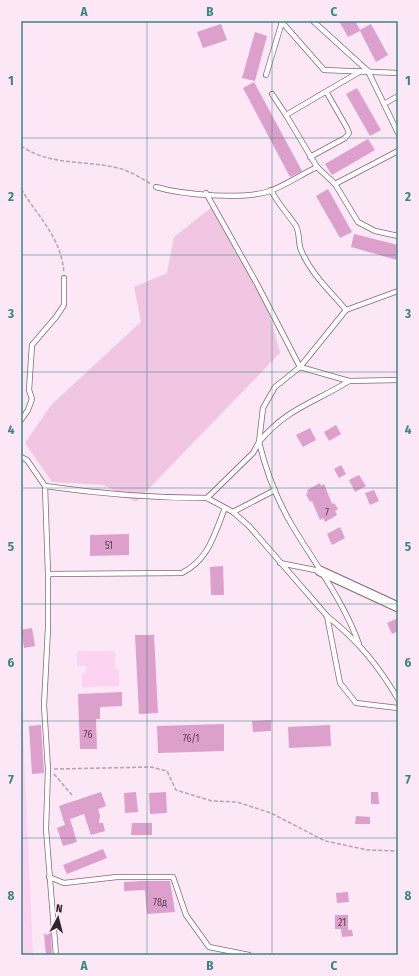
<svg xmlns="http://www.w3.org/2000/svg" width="419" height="976" viewBox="0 0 419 976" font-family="'Fira Sans Condensed',sans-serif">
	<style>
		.built { fill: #fcd3f0 }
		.green { fill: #f0c6e3 }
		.building { fill: #dd9fcb }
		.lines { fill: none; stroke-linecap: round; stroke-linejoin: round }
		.lane-casing { stroke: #85677c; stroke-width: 6 }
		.street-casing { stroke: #85677c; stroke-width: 11 }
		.path { stroke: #b5a3af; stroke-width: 1.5; stroke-dasharray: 4 2; stroke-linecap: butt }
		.lane { stroke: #fff; stroke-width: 4.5 }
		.street { stroke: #fff; stroke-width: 9 }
		.grid { fill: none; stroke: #3b8487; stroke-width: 1; stroke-opacity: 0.55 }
		.labels { text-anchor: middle; stroke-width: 3; stroke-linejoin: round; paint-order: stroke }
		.number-label { font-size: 10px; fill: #5c4454 }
		.neatline { fill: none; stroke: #3b8487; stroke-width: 1.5 }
		.grid-label { font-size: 13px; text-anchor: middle; font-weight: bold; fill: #3b8487 }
	</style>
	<rect width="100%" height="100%" fill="#fbe7f5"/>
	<g class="built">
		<path d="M115,651V669L119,670V686L82,687V673H86V666H77V651Z"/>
		<path d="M21,686L33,955H21Z"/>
	</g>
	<path class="green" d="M213,206L268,309L280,353L136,502L104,485L52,482L25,443L52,404L141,322L134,287L167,273L174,237Z"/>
	<g class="building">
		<path d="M339,21H355L360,30L371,24L388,55L376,62L360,31L348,37Z"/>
		<path d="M221,24L227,40L203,48L197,32Z"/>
		<path d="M255,32L267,36L255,81L242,78Z"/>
		<path d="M254,82L302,171L290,177L243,88Z"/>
		<path d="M357,88L381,130L370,136L346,94Z"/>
		<path d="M368,139L375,150L332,175L325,164Z"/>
		<path d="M328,189L352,232L340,238L316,196Z"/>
		<path d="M354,234L398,245L397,260L351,247Z"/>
		<path d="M336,425L341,434L329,441L324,432Z"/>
		<path d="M310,428L316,440L303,447L296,435Z"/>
		<path d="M341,465L346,474L339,478L334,469Z"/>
		<path d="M359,475L366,486L355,492L349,480Z"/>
		<path d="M320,483L321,486L324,484L332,504L334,503L338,509L335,511L337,515L325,522L323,518L320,520L312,501L310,502L306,494L308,493L307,490Z"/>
		<path d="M374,490L379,501L370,505L365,493Z"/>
		<path d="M340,527L345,538L332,545L327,534Z"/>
		<path d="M129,534V555L90,556V535Z"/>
		<path d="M223,566L224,595H211L210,567Z"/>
		<path d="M398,618V631L392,634L387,623Z"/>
		<path d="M32,628L35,646L24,648L21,630Z"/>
		<path d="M135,635H154L158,713L139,714Z"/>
		<path d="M122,692V706L100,707V719H96L97,749H80L78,694Z"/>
		<path d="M271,720V731L253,732L252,721Z"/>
		<path d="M224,724V751L158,753L157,726Z"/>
		<path d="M41,725L44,773L32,774L29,726Z"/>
		<path d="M330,725L331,746L289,748L288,727Z"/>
		<path d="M101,792L106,806L98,809L100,815L99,823H103L105,831L91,835L84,814L70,819L77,842L63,846L57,828L65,825L59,806Z"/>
		<path d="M136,792L138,812L125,813L124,793Z"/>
		<path d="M166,792L167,813L150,814L149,793Z"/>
		<path d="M371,792H378L379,804H371Z"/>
		<path d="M356,816L370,817V824H355Z"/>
		<path d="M132,823H152V835H131Z"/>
		<path d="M103,849L107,858L67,874L63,865Z"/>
		<path d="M142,881H170L175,912L147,914L145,890L124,891V882Z"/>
		<path d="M348,892L349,902L337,903L336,893Z"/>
		<path d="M335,915H348V930H352L353,936L342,937L341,929H335Z"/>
		<path d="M51,933L52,955H46L44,934Z"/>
	</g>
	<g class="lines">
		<defs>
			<g id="lane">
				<path d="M281,21L324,70L398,73"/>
				<path d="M313,21L368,71L398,133"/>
				<path d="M361,71L286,115L317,167L335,184L358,222L375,231L398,236"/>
				<path d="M266,75L282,22"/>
				<path d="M272,94L286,115"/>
				<path d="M384,104L398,96"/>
				<path d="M310,157L345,138L349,133L347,128L327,93"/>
				<path d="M335,184L398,151"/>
				<path d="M156,187C183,195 244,200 270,191C286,185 302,174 317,167"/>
				<path d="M271,190C278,204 288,214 296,226C300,234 298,243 301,250C311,274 330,291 346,310"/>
				<path d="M206,193L257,284L300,367L349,381L398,380"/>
				<path d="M346,310L398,291"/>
				<path d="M349,381C314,403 287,408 259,442C266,471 278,502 293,527C316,565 344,602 359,644"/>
				<path d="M21,420L28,410L32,399L29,390L32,345L56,317L64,305V278"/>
				<path d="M21,457L27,460L45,486L48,574V628L44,705L48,769L46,829L56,955"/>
				<path d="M45,486C100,494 151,498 207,498L253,453L259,442L263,408L275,387L300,367L346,310"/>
				<path d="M207,498L233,512L249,526L327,616L340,683L356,703L398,708"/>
				<path d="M233,512L275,490"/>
				<path d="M280,563L320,571"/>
				<path d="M48,574L182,573C209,559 214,535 225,508"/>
				<path d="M327,616C358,641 378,665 398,699"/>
				<path d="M49,877L64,883L117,877H173L186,915L209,947L249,955"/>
			</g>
			<path id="street" d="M320,571L398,607"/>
		</defs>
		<use href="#lane" class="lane-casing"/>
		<use href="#street" class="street-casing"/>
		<g class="path">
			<path d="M21,146C50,166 85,160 118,168C130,171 141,178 151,184"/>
			<path d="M21,189C39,218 61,237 64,273"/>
			<path d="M54,769L151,767L167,771L176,790L212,801L237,802L271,813L325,841L368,850L398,851"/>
			<path d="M54,774L72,795"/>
		</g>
		<use href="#lane" class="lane"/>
		<use href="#street" class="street"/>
	</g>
	<path class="grid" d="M147,21V955M272,21V955M21,138H398M21,255H398M21,372H398M21,488H398M21,604H398M21,721H398M21,838H398"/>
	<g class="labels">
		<g class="number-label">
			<text x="327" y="516">7</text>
			<text x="109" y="549">51</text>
			<text x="88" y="738">76</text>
			<text x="191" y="742">76/1</text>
			<text x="160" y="906">78д</text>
			<text x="342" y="926">21</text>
		</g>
	</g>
	<rect width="419" height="976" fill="none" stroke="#fbe7f5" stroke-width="44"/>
	<g transform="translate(58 918) rotate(7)" stroke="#fbe7f5" stroke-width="3" paint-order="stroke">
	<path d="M0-3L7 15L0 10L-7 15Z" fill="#31252d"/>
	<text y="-6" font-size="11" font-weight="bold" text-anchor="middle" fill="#31252d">N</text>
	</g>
	<rect x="22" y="22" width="375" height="932" class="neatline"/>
	<g class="grid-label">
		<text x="84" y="16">A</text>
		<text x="210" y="16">B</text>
		<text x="334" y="16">C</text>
		<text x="11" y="85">1</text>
		<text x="408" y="85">1</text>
		<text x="11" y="201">2</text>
		<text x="408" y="201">2</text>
		<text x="11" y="318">3</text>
		<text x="408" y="318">3</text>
		<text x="11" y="434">4</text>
		<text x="408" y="434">4</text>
		<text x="11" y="551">5</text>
		<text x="408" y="551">5</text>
		<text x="11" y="667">6</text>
		<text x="408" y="667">6</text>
		<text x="11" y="784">7</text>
		<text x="408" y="784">7</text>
		<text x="11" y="900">8</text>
		<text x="408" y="900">8</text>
		<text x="84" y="970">A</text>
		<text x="210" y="970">B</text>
		<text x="334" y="970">C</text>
	</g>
</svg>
